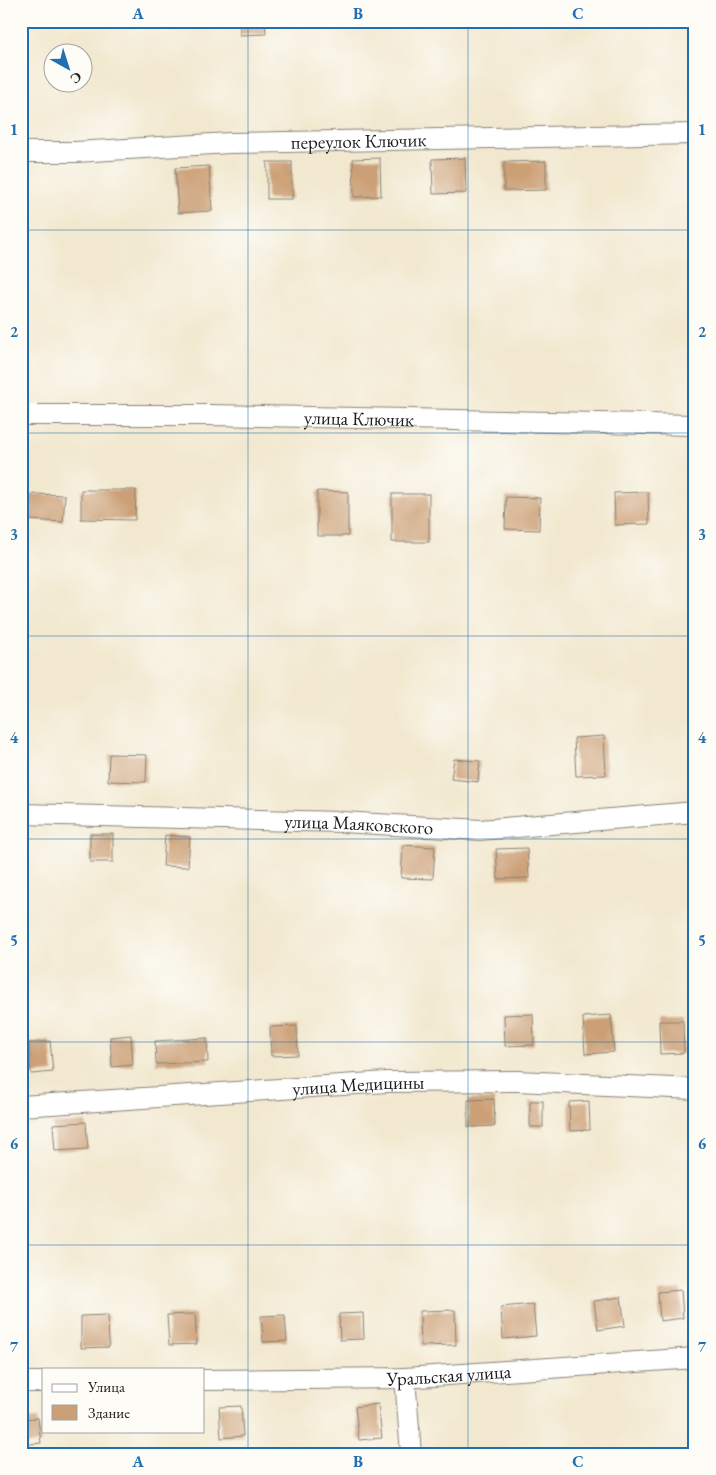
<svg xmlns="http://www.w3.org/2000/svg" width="716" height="1475" viewBox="0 0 716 1475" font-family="'EB Garamond',serif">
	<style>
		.building { fill: #cca077 }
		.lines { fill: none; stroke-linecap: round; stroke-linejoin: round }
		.minor-casing { stroke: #878276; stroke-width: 22 }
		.minor { stroke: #fff; stroke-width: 20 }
		.grid { fill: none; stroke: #1f6fb2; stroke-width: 1; stroke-opacity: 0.55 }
		.labels { text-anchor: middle; stroke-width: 4; stroke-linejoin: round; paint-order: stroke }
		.street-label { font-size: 19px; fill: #1c1c1c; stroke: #fdfcf7 }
		.neatline { fill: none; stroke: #1f6fb2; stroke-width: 2 }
		.grid-label { font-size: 16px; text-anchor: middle; font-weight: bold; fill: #1f6fb2 }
	</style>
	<rect width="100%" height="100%" fill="#fdfcf7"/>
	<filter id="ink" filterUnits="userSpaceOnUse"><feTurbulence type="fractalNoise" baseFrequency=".02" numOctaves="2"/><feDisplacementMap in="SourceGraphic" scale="10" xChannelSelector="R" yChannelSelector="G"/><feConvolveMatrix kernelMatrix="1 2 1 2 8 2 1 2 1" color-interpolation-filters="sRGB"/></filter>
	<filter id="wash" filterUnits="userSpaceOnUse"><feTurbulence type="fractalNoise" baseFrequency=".0096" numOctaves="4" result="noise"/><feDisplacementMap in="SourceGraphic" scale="20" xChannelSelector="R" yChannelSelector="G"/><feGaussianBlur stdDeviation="1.12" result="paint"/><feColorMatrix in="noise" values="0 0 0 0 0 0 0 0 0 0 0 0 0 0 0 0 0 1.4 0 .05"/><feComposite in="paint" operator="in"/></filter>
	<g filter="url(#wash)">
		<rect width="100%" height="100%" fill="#f2e8cf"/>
		<g id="blocks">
			<g class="building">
				<path d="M240,21H265L266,34L240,35Z"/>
				<path d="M380,158L381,196L354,197L353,159Z"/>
				<path d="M465,158L466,193L433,194L432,159Z"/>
				<path d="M546,161V190L504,191V162Z"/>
				<rect x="267" y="162" width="25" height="37"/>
				<path d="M209,166L212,211L178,213L175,168Z"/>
				<path d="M81,490H136L135,520L81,519Z"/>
				<path d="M317,491L348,492V536H317Z"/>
				<path d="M648,492L649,524L615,525L614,493Z"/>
				<path d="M31,494L65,495L63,522L29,520Z"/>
				<rect x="392" y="494" width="37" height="48"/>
				<path d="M506,497L540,498L539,530L505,529Z"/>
				<path d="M604,736L606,775L576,776L574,738Z"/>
				<path d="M109,754L147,755L146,782L108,781Z"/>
				<path d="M454,759L480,761L478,782L451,779Z"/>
				<rect x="90" y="834" width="23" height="28"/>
				<path d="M165,835L190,837L188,867L163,866Z"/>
				<path d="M403,845L435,847L433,879L401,878Z"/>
				<path d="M527,848L529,878L498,879L496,849Z"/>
				<path d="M533,1014L534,1045L505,1046L504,1015Z"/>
				<path d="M611,1015L614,1052L585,1054L583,1017Z"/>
				<path d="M659,1021H683L684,1053L660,1054Z"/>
				<path d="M297,1026L298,1055L271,1056L270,1027Z"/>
				<path d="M131,1035L133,1065L112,1067L110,1037Z"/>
				<path d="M207,1038L208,1062L156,1064L155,1041Z"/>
				<path d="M50,1041L53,1072L31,1074L29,1043Z"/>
				<path d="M494,1099L495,1126L468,1127V1100Z"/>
				<rect x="530" y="1101" width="13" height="26"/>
				<path d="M589,1101L590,1130L570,1131L569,1102Z"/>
				<path d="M86,1122L88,1149L55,1151L53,1124Z"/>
				<path d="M681,1290L683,1318L660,1321L658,1292Z"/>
				<path d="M621,1297L625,1326L598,1330L594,1301Z"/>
				<path d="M533,1304L536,1336L503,1339L501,1307Z"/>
				<path d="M455,1310L456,1345L421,1346L420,1311Z"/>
				<path d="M363,1313L364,1339L340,1340L339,1314Z"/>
				<path d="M195,1314L197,1344L169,1345L167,1315Z"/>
				<path d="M108,1315L109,1347L81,1348V1316Z"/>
				<path d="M285,1315L287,1341L263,1342L261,1316Z"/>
				<path d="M21,1322H26L27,1350H21Z"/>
				<path d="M378,1404L382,1438L359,1440L355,1407Z"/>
				<path d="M241,1406L243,1436L221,1438L219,1407Z"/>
				<path d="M38,1418L41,1443L21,1445V1419Z"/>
			</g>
		</g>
	</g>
	<g filter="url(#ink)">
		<use href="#blocks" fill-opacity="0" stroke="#878276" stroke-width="1"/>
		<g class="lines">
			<defs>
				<g id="minor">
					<path id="s1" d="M21,152H75L230,143L695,134"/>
					<path id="s2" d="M21,415H211L695,425"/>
					<path id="s3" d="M21,814L342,822L480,830L695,812"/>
					<path id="s4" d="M21,1106L387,1082L517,1081L695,1089"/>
					<path d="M405,1378L411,1454"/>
					<path id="s5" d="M204,1380L405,1378L695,1358"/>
					<path d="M21,1382H44"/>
				</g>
			</defs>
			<use href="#minor" class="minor-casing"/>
			<use href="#minor" class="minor"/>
		</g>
	</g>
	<path class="grid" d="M248,21V1454M468,21V1454M21,230H695M21,433H695M21,636H695M21,839H695M21,1042H695M21,1245H695"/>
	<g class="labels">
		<g class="street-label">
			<text dy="7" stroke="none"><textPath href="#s1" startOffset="338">переулок Ключик</textPath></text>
			<text dy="7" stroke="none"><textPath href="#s2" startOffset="338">улица Ключик</textPath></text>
			<text dy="7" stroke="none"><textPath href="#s3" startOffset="338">улица Маяковского</textPath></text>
			<text dy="7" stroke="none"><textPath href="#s4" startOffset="338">улица Медицины</textPath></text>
			<text dy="7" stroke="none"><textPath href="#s5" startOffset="245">Уральская улица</textPath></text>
		</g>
	</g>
	<rect width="716" height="1475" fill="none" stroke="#fdfcf7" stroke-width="55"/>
	<rect x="42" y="1368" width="162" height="65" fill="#fdfcf7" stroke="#a3a29f"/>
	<rect x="52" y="1384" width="25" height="8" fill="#ffffff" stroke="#a3a29f"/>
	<text x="88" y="1392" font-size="15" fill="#1c1c1c">Улица</text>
	<rect x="52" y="1405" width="25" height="15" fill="#cca077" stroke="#a3a29f"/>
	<text x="88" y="1418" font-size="15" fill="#1c1c1c">Здание</text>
	<g transform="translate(68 68) rotate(141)"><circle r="24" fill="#fdfcf7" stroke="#a3a29f"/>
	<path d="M0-4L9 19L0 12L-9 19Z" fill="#1f6fb2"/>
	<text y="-8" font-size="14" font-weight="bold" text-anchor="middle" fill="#1c1c1c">С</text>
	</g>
	<rect x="28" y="28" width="660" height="1420" class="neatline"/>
	<g class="grid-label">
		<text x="138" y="19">A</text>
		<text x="358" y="19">B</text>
		<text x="578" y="19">C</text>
		<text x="14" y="135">1</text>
		<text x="702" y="135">1</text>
		<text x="14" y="337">2</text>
		<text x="702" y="337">2</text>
		<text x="14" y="540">3</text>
		<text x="702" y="540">3</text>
		<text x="14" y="743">4</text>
		<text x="702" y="743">4</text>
		<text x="14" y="946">5</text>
		<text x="702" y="946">5</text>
		<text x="14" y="1149">6</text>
		<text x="702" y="1149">6</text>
		<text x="14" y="1352">7</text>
		<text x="702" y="1352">7</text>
		<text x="138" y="1467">A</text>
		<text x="358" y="1467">B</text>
		<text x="578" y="1467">C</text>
	</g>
</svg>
